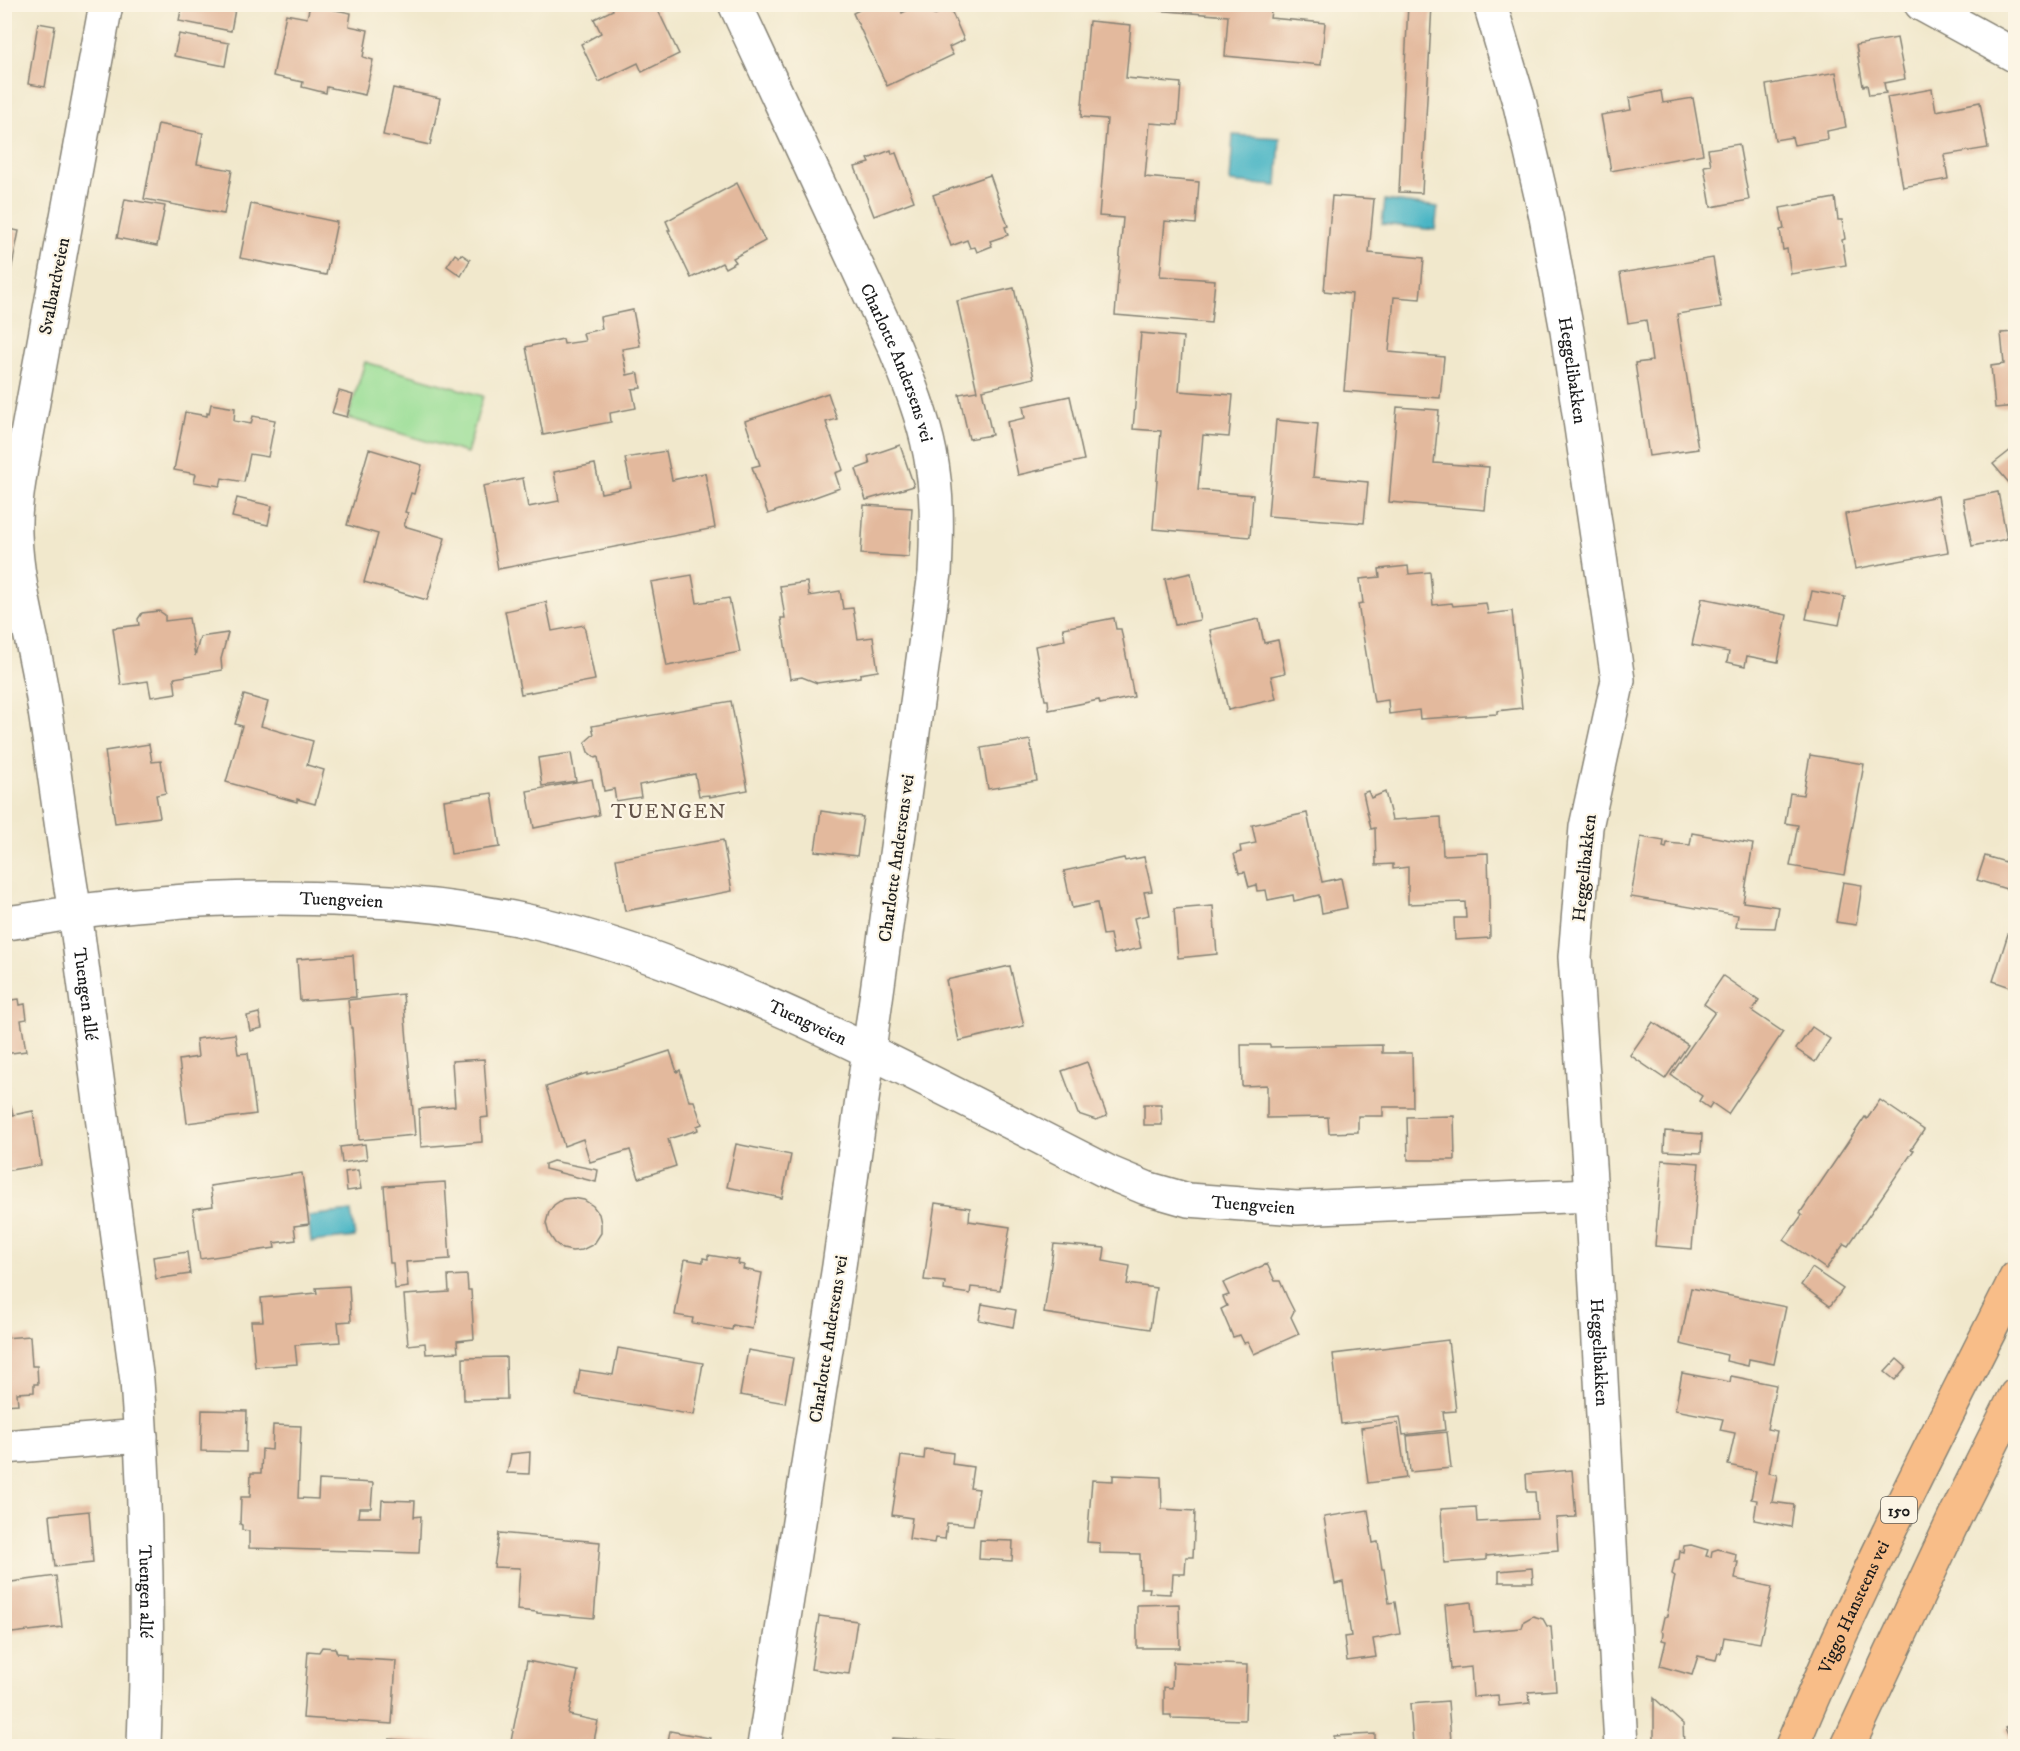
<svg xmlns="http://www.w3.org/2000/svg" width="2020" height="1751" viewBox="0 0 2020 1751" font-family="'IM FELL DW Pica',serif">
	<style>
		.green { fill: #9ade96; stroke: #5b7d59; stroke-width: 1.5 }
		.water { fill: #48b5c5; stroke: #326870; stroke-width: 1.5 }
		.building { fill: #e3b99d }
		.lines { fill: none; stroke-linecap: round; stroke-linejoin: round }
		.minor-casing { stroke: #868274; stroke-width: 36 }
		.trunk-casing { stroke: #868274; stroke-width: 36 }
		.minor { stroke: #fff; stroke-width: 33 }
		.trunk { stroke: #f8bd88; stroke-width: 33 }
		.labels { text-anchor: middle; stroke-width: 4.5; stroke-linejoin: round; paint-order: stroke }
		.shield { fill: #fcf5e5; stroke: #5f5d58; stroke-width: 1.5 }
		.shield-label { font-size: 16px; font-weight: bold; fill: #1c1c1c }
		.street-label { font-size: 18px; fill: #1c1c1c; stroke: #fcf5e5 }
		.neighbourhood-label { font-size: 20px; letter-spacing: 1.5px; fill: #625349; stroke: #fcf5e5 }
	</style>
	<rect width="100%" height="100%" fill="#fcf5e5"/>
	<filter id="ink" filterUnits="userSpaceOnUse"><feTurbulence type="fractalNoise" baseFrequency=".0167" numOctaves="2"/><feDisplacementMap in="SourceGraphic" scale="12" xChannelSelector="R" yChannelSelector="G"/><feConvolveMatrix kernelMatrix="1 2 1 2 8 2 1 2 1" color-interpolation-filters="sRGB"/></filter>
	<filter id="wash" filterUnits="userSpaceOnUse"><feTurbulence type="fractalNoise" baseFrequency=".008" numOctaves="4" result="noise"/><feDisplacementMap in="SourceGraphic" scale="24" xChannelSelector="R" yChannelSelector="G"/><feGaussianBlur stdDeviation="1.35" result="paint"/><feColorMatrix in="noise" values="0 0 0 0 0 0 0 0 0 0 0 0 0 0 0 0 0 1.4 0 .05"/><feComposite in="paint" operator="in"/></filter>
	<g filter="url(#wash)">
		<rect width="100%" height="100%" fill="#f1e8cc"/>
		<path class="green" d="M365,362L483,396L467,453L348,418Z"/>
		<g class="water">
			<path d="M1233,135L1280,138L1277,186L1230,182Z"/>
			<path d="M1385,200L1438,207L1435,230L1382,224Z"/>
			<path d="M351,1211L355,1237L311,1242L308,1216Z"/>
		</g>
		<g id="blocks">
			<g class="building">
				<path d="M182,4H236L231,31L179,21Z"/>
				<path d="M610,4H655L679,54L642,72L638,63L599,82L581,44L601,33L594,19L613,10Z"/>
				<path d="M871,4H893L895,10L900,7L902,13L920,4H929L934,15L950,8L964,40L949,47L953,55L887,86L853,13Z"/>
				<path d="M1131,4H1272L1270,18L1325,23L1321,65L1225,56L1228,16L1130,8Z"/>
				<path d="M1408,4H1432L1422,193L1399,192Z"/>
				<path d="M310,5L351,13L349,26L368,30L363,57L373,60L365,95L327,87L326,93L302,87L303,82L273,76L286,14L307,18Z"/>
				<path d="M1089,21L1131,25L1126,78L1181,83L1178,125L1150,123L1145,177L1199,182L1196,224L1165,221L1160,276L1215,280L1211,323L1115,315L1123,218L1099,216L1107,119L1081,117Z"/>
				<path d="M38,23L55,26L45,87L28,84Z"/>
				<path d="M179,34L229,43L225,66L174,56Z"/>
				<path d="M1897,38L1905,79L1884,83L1886,93L1869,95L1867,85L1863,86L1856,45Z"/>
				<path d="M1836,72L1846,127L1827,131L1828,139L1794,145L1792,137L1775,140L1766,85Z"/>
				<path d="M393,88L440,98L430,145L383,135Z"/>
				<path d="M1932,89L1936,111L1980,102L1988,148L1944,155L1948,179L1903,187L1887,97Z"/>
				<path d="M1661,91L1663,103L1693,98L1703,154L1611,171L1601,115L1631,110L1629,98Z"/>
				<path d="M158,124L203,133L197,164L232,170L224,214L144,199Z"/>
				<path d="M1739,144L1749,200L1711,207L1704,166L1711,165L1708,149Z"/>
				<path d="M891,150L892,154L896,153L914,201L874,216L855,167L870,163L868,159Z"/>
				<path d="M990,175L1008,226L1005,227L1008,235L990,241L992,246L977,252L975,247L970,248L967,240L951,246L933,195Z"/>
				<path d="M737,183L765,241L733,258L736,262L725,268L722,263L691,278L668,230H670L666,221Z"/>
				<path d="M1332,196L1374,199L1369,253L1424,258L1420,299L1394,297L1389,352L1444,357L1440,398L1344,391L1352,294L1324,291Z"/>
				<path d="M1835,198L1838,220H1842L1845,239L1842,240L1846,265L1791,274L1787,249L1783,250L1780,230L1784,229L1780,208Z"/>
				<path d="M125,199L165,206L157,246L117,238Z"/>
				<path d="M251,204L337,222L326,275L240,258Z"/>
				<path d="M4,228L19,231L7,291L4,290Z"/>
				<path d="M455,254L459,257L461,254L470,260L461,276L447,266Z"/>
				<path d="M1713,258L1721,307L1677,314L1698,449L1649,456L1635,363L1652,361L1646,320L1628,323L1620,273Z"/>
				<path d="M1014,288L1034,378L982,390L992,435L969,439L959,394L977,391L957,301Z"/>
				<path d="M633,310L640,346L622,349L627,375L636,373L639,375L641,388L632,389L636,408L610,413L611,422L543,435L526,347L563,339L564,344L585,341L583,333L602,329L600,317Z"/>
				<path d="M2016,332V406L1995,408L1991,366L2004,364L2001,333Z"/>
				<path d="M1141,333L1183,337L1179,391L1233,395L1229,437L1203,435L1198,490L1253,495L1250,537L1153,529L1161,431L1133,429Z"/>
				<path d="M339,391L353,395L347,417L332,413Z"/>
				<path d="M828,393L837,419L826,422L843,470L835,473L840,488L768,514L752,467L760,465L745,421Z"/>
				<path d="M1070,396L1084,460L1018,475L1007,422L1025,418L1023,406Z"/>
				<path d="M211,404L235,408L234,421L251,424L253,416L275,420L268,457L250,454L244,482L222,478L220,486L194,482L196,474L174,470L185,412L207,416V413L209,414Z"/>
				<path d="M1397,407L1439,410L1434,463L1489,467L1485,510L1389,502Z"/>
				<path d="M1276,420L1318,424L1313,477L1368,482L1364,523L1268,516Z"/>
				<path d="M900,445L914,486L866,500L856,469L870,464L868,456Z"/>
				<path d="M2016,446V491L1993,464Z"/>
				<path d="M369,449L422,465L414,494L411,493L405,512L408,513L404,526L445,538L427,600L364,582L378,534L347,525Z"/>
				<path d="M666,451L672,480L705,473L715,528L498,569L483,486L523,478L528,507L559,501L554,472L595,464L601,493L631,487L625,458Z"/>
				<path d="M1998,492L2007,539L1972,546L1963,499Z"/>
				<path d="M1938,496L1948,552L1855,569L1845,514Z"/>
				<path d="M237,498L272,506L268,525L232,517Z"/>
				<path d="M864,505L912,508L909,557L861,554Z"/>
				<path d="M1408,566L1409,574L1430,572L1433,605L1452,603L1453,606L1486,603L1488,614L1512,611L1522,708L1497,711V714L1420,719L1419,710L1389,714L1388,700L1374,702L1358,604L1363,603L1360,579L1380,577L1379,569Z"/>
				<path d="M1191,573L1200,620L1175,625L1165,579Z"/>
				<path d="M692,575L697,603L729,598L740,652L667,666L651,582Z"/>
				<path d="M807,582L809,596L840,591L843,609L853,608L858,639L873,637L878,671L860,674V677L817,683L802,677L790,679L781,618H785L780,586Z"/>
				<path d="M1812,591L1845,597L1839,625L1806,619Z"/>
				<path d="M1702,598L1787,615L1778,662L1747,656L1745,666L1727,662L1729,652L1692,645Z"/>
				<path d="M546,602L552,631L584,625L595,680L521,694L505,611Z"/>
				<path d="M159,611L165,615V621L189,618L195,656L200,637L228,633L221,659L222,670L174,678L176,693L151,697L148,681L121,685L113,628L139,625L138,619L142,613Z"/>
				<path d="M1114,618L1116,629H1121L1134,697L1100,704L1099,700L1049,710L1048,700H1045L1035,646L1065,640L1063,628Z"/>
				<path d="M1259,619L1264,643L1278,640L1285,673L1271,676L1276,699L1228,710L1210,630Z"/>
				<path d="M244,695L268,702L261,726L313,741L307,765L324,770L315,804L297,799V802L226,782L242,726L235,724Z"/>
				<path d="M731,701L748,790L709,797V795L699,796L695,774L639,785L641,797L616,801L614,789L604,791L598,757L595,758L588,752L585,742L594,734L592,726Z"/>
				<path d="M1030,740L1037,781L988,789L981,748Z"/>
				<path d="M149,744L152,762L161,761L166,793L156,795L160,817L115,823L105,751Z"/>
				<path d="M571,753L576,781L542,786L538,758Z"/>
				<path d="M1810,755L1864,764L1844,875L1790,866L1798,825L1785,823L1790,793L1803,795Z"/>
				<path d="M592,779L599,815L534,828L527,791Z"/>
				<path d="M1368,791L1371,798L1385,792L1392,820L1441,817L1443,855L1488,853L1490,938L1455,940L1454,918H1466L1465,902L1408,904V867L1393,869V864L1376,865L1375,828L1371,829L1363,793Z"/>
				<path d="M492,793L500,847L451,854L444,800Z"/>
				<path d="M821,811L863,817L857,856L815,851Z"/>
				<path d="M1307,813L1322,882L1341,878L1347,908L1322,913L1319,895L1294,901L1293,895L1268,900L1266,890L1257,891L1256,885L1249,887L1245,872L1239,873L1234,854L1241,852L1240,846L1256,843L1252,825Z"/>
				<path d="M1692,833L1753,844L1743,902L1779,907L1775,928L1736,927L1738,915L1631,897L1641,837L1664,841L1663,847L1666,848L1667,843L1690,845Z"/>
				<path d="M723,840L732,891L625,911L616,859Z"/>
				<path d="M1985,856L2016,865V892L1977,880Z"/>
				<path d="M1144,857L1152,891L1144,892L1149,915L1134,918L1141,948L1114,954L1110,934L1103,935L1097,903L1072,908L1064,871L1124,858L1125,861Z"/>
				<path d="M1843,882L1862,885L1856,925L1836,922Z"/>
				<path d="M1213,906L1217,954L1178,958L1174,909Z"/>
				<path d="M2008,934L2016,936V989L1993,981Z"/>
				<path d="M353,955L356,997L300,1001L297,959Z"/>
				<path d="M1010,966L1024,1026L959,1041L946,980Z"/>
				<path d="M1723,976L1759,1001L1752,1011L1783,1032L1728,1114L1712,1103L1709,1108L1699,1101L1702,1096L1671,1075L1715,1012L1704,1004Z"/>
				<path d="M403,994L415,1135L359,1140L352,1028H351L348,1000Z"/>
				<path d="M19,999L20,1005L25,1004L27,1019L21,1020L26,1051L4,1054V1001Z"/>
				<path d="M259,1013L262,1028L250,1031L247,1016Z"/>
				<path d="M1653,1022L1688,1045L1665,1079L1630,1055Z"/>
				<path d="M1812,1027L1830,1039L1815,1062L1796,1049Z"/>
				<path d="M235,1034L238,1054L248,1053L256,1114L187,1123L179,1060L198,1057L196,1039Z"/>
				<path d="M1241,1045H1270V1047L1382,1045V1053H1412L1413,1107H1383V1116H1358V1132L1329,1133L1328,1117L1267,1118V1085L1242,1086Z"/>
				<path d="M670,1051L677,1072L680,1070L689,1101H694L702,1124L697,1126L698,1130L668,1139L676,1166L639,1178L630,1150L590,1162L583,1139L564,1146L546,1087L587,1073V1075L620,1067Z"/>
				<path d="M484,1059L488,1117L481,1118L482,1142L421,1147L419,1109L455,1106L452,1061Z"/>
				<path d="M1087,1062L1107,1116L1096,1120L1078,1114L1062,1071Z"/>
				<path d="M1880,1100L1924,1130L1911,1149L1914,1150L1848,1246L1844,1244L1826,1269L1784,1240L1802,1215L1800,1213L1865,1117L1867,1119Z"/>
				<path d="M1144,1104H1161L1162,1125H1144Z"/>
				<path d="M11,1106L13,1115L33,1111L41,1165L4,1171V1107Z"/>
				<path d="M1454,1116L1455,1160H1408L1407,1117Z"/>
				<path d="M1665,1131L1702,1134L1701,1153L1664,1151Z"/>
				<path d="M365,1144L367,1159L342,1163L340,1147Z"/>
				<path d="M736,1144L791,1155L782,1198L727,1187Z"/>
				<path d="M1662,1160L1699,1163L1692,1249L1655,1246Z"/>
				<path d="M553,1161L598,1170L596,1182L545,1169V1164Z"/>
				<path d="M358,1170L361,1189L347,1191L345,1172Z"/>
				<path d="M302,1173L309,1224L294,1226L296,1240L274,1243L275,1248L200,1259L193,1209L213,1206L210,1186Z"/>
				<path d="M445,1182L450,1259L406,1262L408,1287L395,1289L393,1263H390L384,1186Z"/>
				<path d="M573,1198L584,1200L593,1206L599,1214L601,1223V1233L594,1244L582,1250L572,1251L563,1249L555,1243L549,1234L546,1223L549,1212L554,1205L563,1199Z"/>
				<path d="M935,1203L970,1208L969,1221L1010,1227L1000,1290L971,1287L970,1294L944,1290L945,1282L924,1280Z"/>
				<path d="M1054,1244L1105,1248L1103,1261L1130,1266L1127,1284L1156,1288L1150,1329L1044,1313Z"/>
				<path d="M187,1252L190,1274L156,1279L153,1257Z"/>
				<path d="M708,1255L739,1260L738,1264L744,1265L743,1269L762,1273L752,1329L733,1325L732,1330L692,1323L693,1318L675,1315L685,1259L703,1262V1258L708,1259Z"/>
				<path d="M1267,1264L1275,1281H1280L1287,1297L1294,1311L1291,1317L1299,1334L1254,1354L1248,1342L1244,1343L1240,1335L1233,1337L1221,1309L1227,1306L1223,1297L1229,1295L1223,1283Z"/>
				<path d="M1812,1268L1843,1289L1830,1306L1801,1285Z"/>
				<path d="M467,1275L468,1290H471L474,1339L457,1341L458,1352L426,1354L425,1343L408,1345L404,1295L449,1292L448,1276Z"/>
				<path d="M349,1286L351,1321L338,1322L340,1342L295,1345L297,1364L255,1367L251,1321H263L261,1298L317,1293L316,1288Z"/>
				<path d="M1691,1288L1786,1307L1774,1364L1749,1359L1748,1366L1726,1361L1727,1355L1680,1344Z"/>
				<path d="M982,1304L1016,1310L1013,1327L979,1320Z"/>
				<path d="M30,1336L32,1366H37L38,1384H34V1392L17,1393L18,1404L4,1405V1338Z"/>
				<path d="M1448,1340L1456,1411L1443,1412L1445,1430L1403,1435L1400,1417L1341,1424L1333,1354Z"/>
				<path d="M618,1348L703,1363L694,1415L576,1395L580,1370L613,1375Z"/>
				<path d="M748,1350L793,1358L785,1403L740,1395Z"/>
				<path d="M506,1357L507,1399L464,1400L463,1358Z"/>
				<path d="M1897,1359L1906,1367L1895,1380L1885,1372Z"/>
				<path d="M1682,1373L1730,1382L1731,1376L1776,1385L1767,1429L1777,1431L1769,1473L1777,1475L1772,1502L1794,1505L1791,1527L1754,1520L1757,1500L1751,1499L1756,1471L1728,1465L1735,1433L1720,1430L1723,1419L1675,1410Z"/>
				<path d="M202,1410L247,1411L246,1452L201,1451Z"/>
				<path d="M1398,1423L1406,1478L1368,1483L1361,1428Z"/>
				<path d="M273,1425L301,1426L298,1498L318,1499L319,1480L373,1483L371,1508H359L358,1517H381L382,1500L415,1501L414,1517L421,1516L419,1553L249,1548V1531L242,1530V1525L240,1524L241,1497H250L251,1473H261L262,1449L272,1450Z"/>
				<path d="M1447,1432L1451,1468L1410,1472L1407,1436Z"/>
				<path d="M925,1449L953,1453L952,1464L973,1467L970,1488L979,1489L973,1525L947,1523L945,1539L935,1538L934,1543L909,1539L912,1518L892,1515L901,1456L924,1459Z"/>
				<path d="M530,1452L529,1474L507,1473L511,1454Z"/>
				<path d="M1572,1470L1576,1517L1556,1518L1558,1550L1486,1556V1560L1444,1563L1441,1509L1476,1507L1477,1522L1537,1519L1535,1492H1527L1526,1474Z"/>
				<path d="M1113,1475L1161,1477L1162,1509L1195,1511L1193,1557H1186L1185,1574H1173L1172,1590H1170V1594L1149,1593L1150,1588H1141L1140,1554L1100,1553V1543L1087,1542L1092,1480L1113,1481Z"/>
				<path d="M1368,1510L1373,1543L1378,1542L1382,1569H1384L1389,1603L1395,1602L1400,1634L1373,1639L1376,1657L1347,1661L1344,1637L1351,1636L1343,1582L1335,1584L1324,1517Z"/>
				<path d="M89,1511L93,1563L55,1567L50,1515Z"/>
				<path d="M499,1533L600,1542L594,1618L537,1613V1612L517,1610L520,1568L494,1567Z"/>
				<path d="M980,1540L1013,1541L1012,1561L979,1559Z"/>
				<path d="M1691,1545L1708,1550L1706,1556L1711,1557L1712,1551L1718,1549L1736,1554L1735,1562H1738L1735,1579L1772,1587L1760,1643L1724,1637L1721,1653H1718L1716,1660L1698,1656L1692,1675L1660,1666L1666,1641L1662,1640L1663,1633L1661,1631L1664,1617L1667,1616L1675,1576L1672,1574L1675,1560L1679,1559L1680,1551L1683,1552L1684,1546Z"/>
				<path d="M1532,1568L1533,1582H1499V1571Z"/>
				<path d="M56,1576L62,1627L4,1634V1583Z"/>
				<path d="M1471,1602L1474,1632L1522,1628L1524,1621L1533,1616L1543,1619L1547,1626H1551L1556,1690L1529,1692L1530,1703L1499,1706L1498,1695L1473,1697L1471,1667L1451,1669L1445,1605Z"/>
				<path d="M1179,1604L1180,1648H1137V1605Z"/>
				<path d="M819,1616L857,1621L849,1674L811,1669Z"/>
				<path d="M322,1647L335,1648L337,1653L346,1654V1658L396,1661L392,1724L303,1718L308,1651L319,1652Z"/>
				<path d="M527,1661L578,1671L569,1715L598,1721L593,1746H510Z"/>
				<path d="M1173,1662L1247,1665L1245,1720L1171,1718V1715H1164V1687L1172,1688Z"/>
				<path d="M1654,1698L1683,1724L1684,1746H1654Z"/>
				<path d="M1448,1701L1451,1741L1413,1744L1410,1704Z"/>
				<path d="M2016,1724V1746H2013L2005,1728Z"/>
				<path d="M670,1731L710,1738L708,1746H667Z"/>
				<path d="M1375,1734V1746H1334V1736Z"/>
				<path d="M892,1738L1003,1744V1746H891Z"/>
				<path d="M389,1739L442,1743V1746H389Z"/>
			</g>
		</g>
	</g>
	<g filter="url(#ink)">
		<use href="#blocks" fill-opacity="0" stroke="#868274" stroke-width="1.5"/>
		<g class="lines">
			<defs>
				<g id="minor">
					<path id="s1" d="M106,4L22,462C18,486 14,510 15,534C17,592 36,648 44,705C55,774 63,843 75,912L137,1381C146,1502 149,1626 144,1746"/>
					<path id="s2" d="M735,4L895,348C909,382 923,417 930,453C938,493 937,533 935,573L839,1266L764,1746"/>
					<path id="s3" d="M1490,4L1520,105L1546,217L1567,331L1618,680L1586,827L1575,957L1591,1195L1621,1746"/>
					<path d="M1921,4L2016,56"/>
					<path id="s4" d="M4,923C28,921 51,916 74,912C102,908 132,905 161,903C225,897 290,897 353,900C411,902 470,909 527,921C626,943 721,982 812,1024C913,1071 1011,1123 1110,1173L1146,1188L1188,1200L1297,1208L1591,1195"/>
					<path d="M4,1447L141,1436"/>
				</g>
				<g id="trunk">
					<path id="s5" d="M1792,1746C1858,1586 1938,1433 2016,1278"/>
					<path d="M1848,1746L1955,1517L2016,1395"/>
				</g>
			</defs>
			<use href="#minor" class="minor-casing"/>
			<use href="#trunk" class="trunk-casing"/>
			<use href="#minor" class="minor"/>
			<use href="#trunk" class="trunk"/>
		</g>
	</g>
	<g class="labels">
		<rect class="shield" x="1881" y="1497" width="36" height="26" rx="4.5"/>
		<g class="shield-label">
			<text x="1899" y="1516">150</text>
		</g>
		<g class="street-label">
			<text transform="translate(54 286) rotate(-79)" y="6">Svalbardveien</text>
			<text dy="6" stroke="none"><textPath href="#s2" startOffset="394">Charlotte Andersens vei</textPath></text>
			<text dy="6" stroke="none"><textPath href="#s3" startOffset="376">Heggelibakken</textPath></text>
			<text transform="translate(896 858) rotate(-82)" y="6">Charlotte Andersens vei</text>
			<text transform="translate(1584 868) rotate(-84)" y="6">Heggelibakken</text>
			<text dy="6" stroke="none"><textPath href="#s4" startOffset="339">Tuengveien</textPath></text>
			<text dy="6" stroke="none"><textPath href="#s1" startOffset="1004">Tuengen allé</textPath></text>
			<text dy="6" stroke="none"><textPath href="#s4" startOffset="825">Tuengveien</textPath></text>
			<text dy="6" stroke="none"><textPath href="#s4" startOffset="1311">Tuengveien</textPath></text>
			<text transform="translate(828 1339) rotate(-81)" y="6">Charlotte Andersens vei</text>
			<text dy="6" stroke="none"><textPath href="#s3" startOffset="1366">Heggelibakken</textPath></text>
			<text dy="6" stroke="none"><textPath href="#s1" startOffset="1605">Tuengen allé</textPath></text>
			<text dy="6" stroke="none"><textPath href="#s5" startOffset="152">Viggo Hansteens vei</textPath></text>
		</g>
		<g class="neighbourhood-label">
			<text x="669" y="818">TUENGEN</text>
		</g>
	</g>
	<rect width="2020" height="1751" fill="none" stroke="#fcf5e5" stroke-width="24"/>
</svg>
